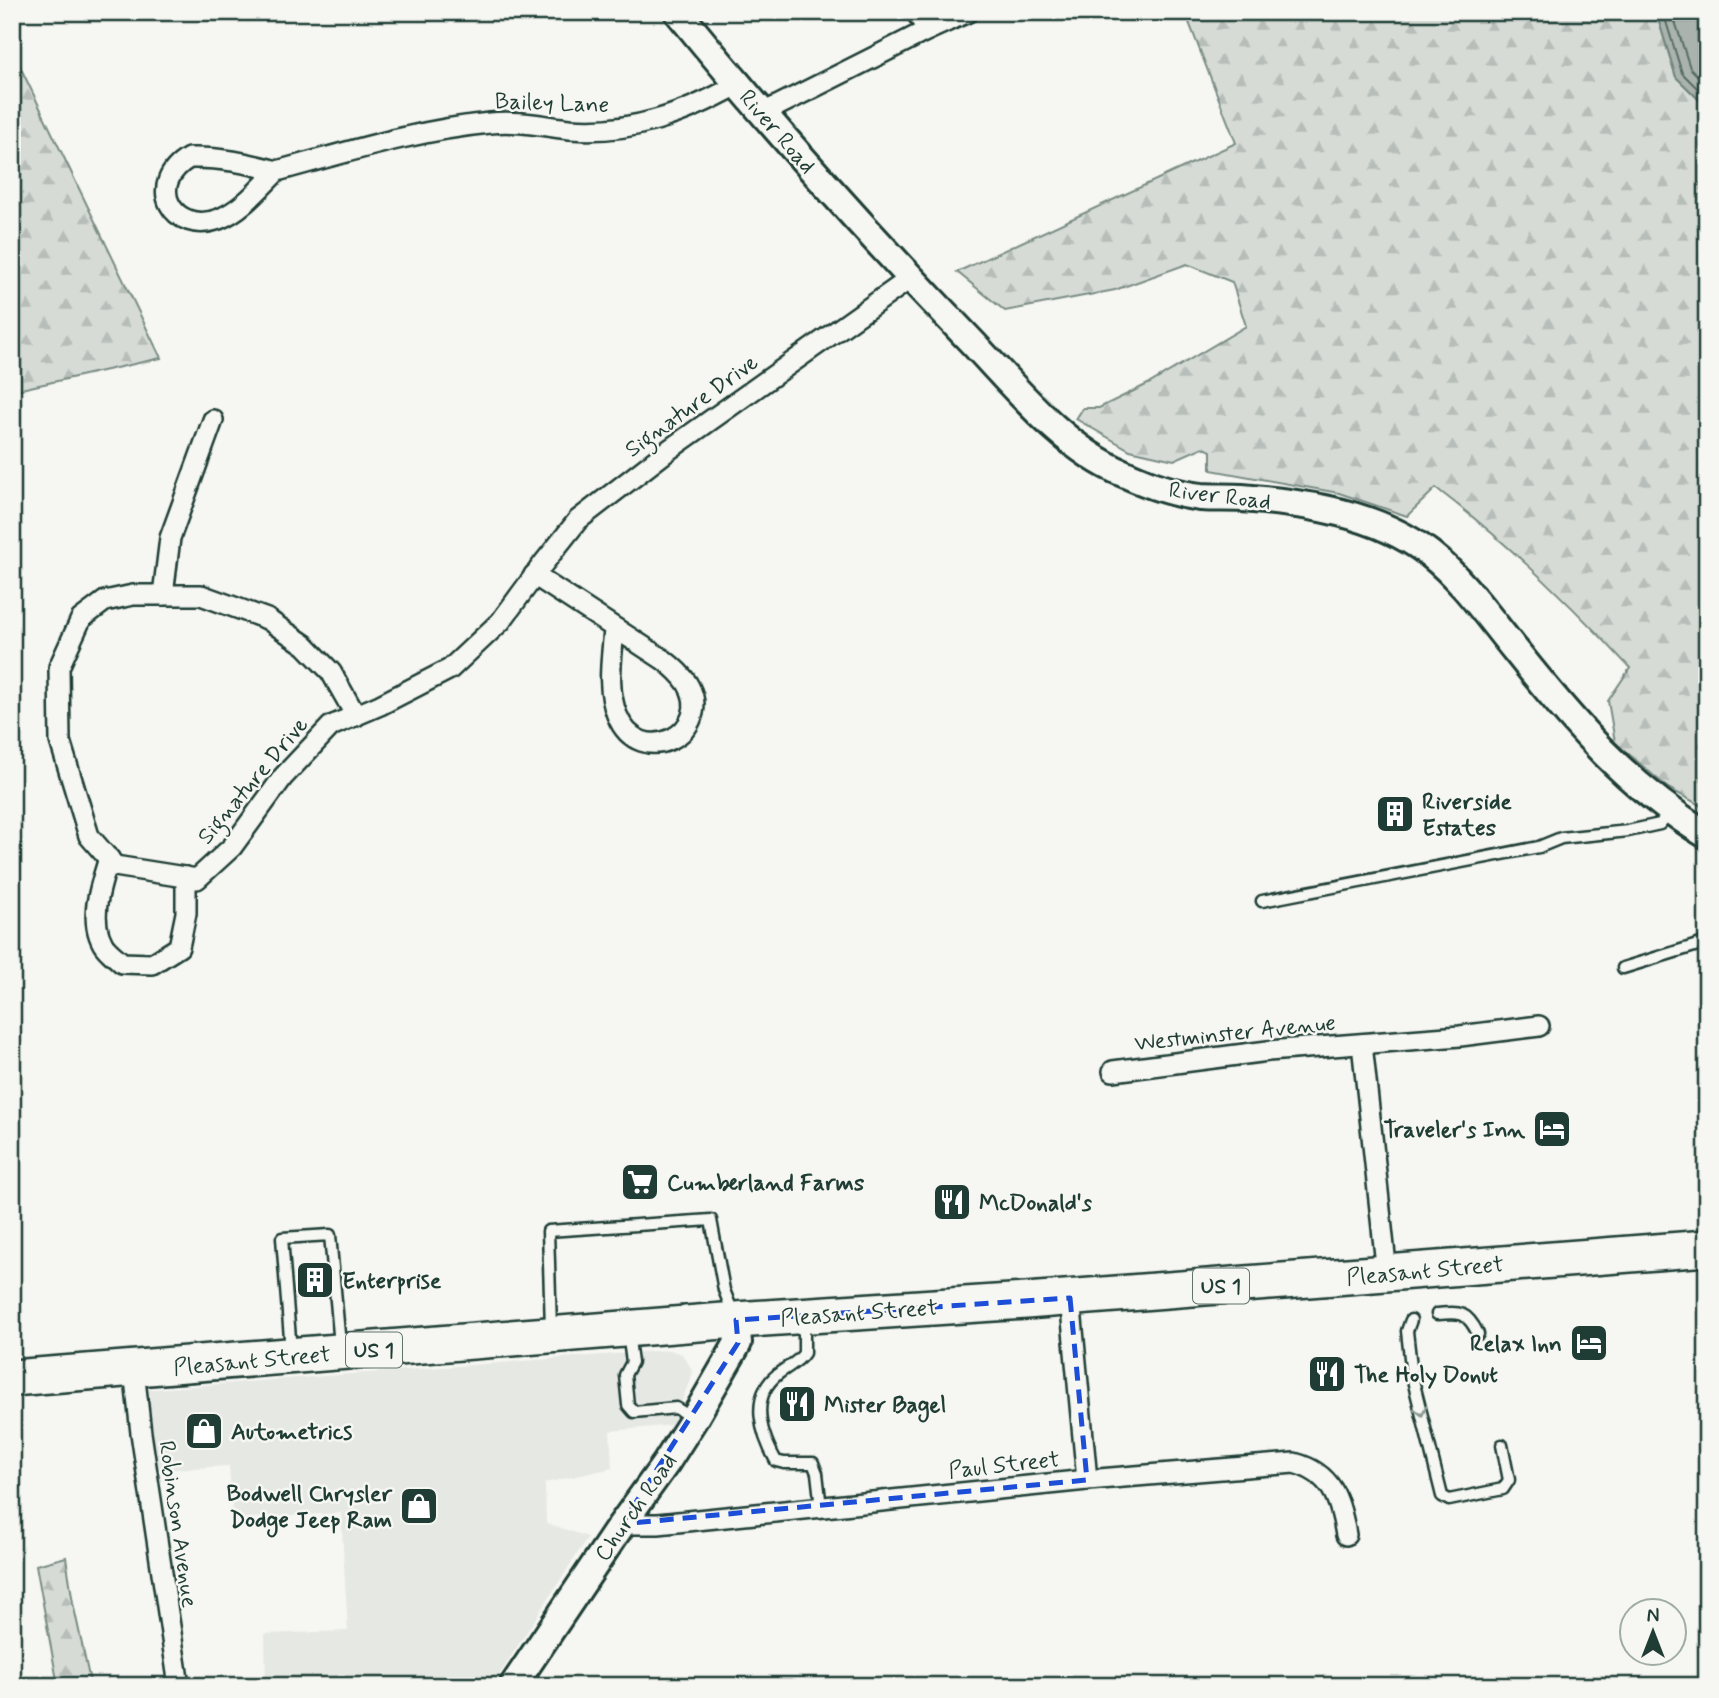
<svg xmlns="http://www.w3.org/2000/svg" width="1719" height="1698" viewBox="0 0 1719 1698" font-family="Mynerve,sans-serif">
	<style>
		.built { fill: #e6e8e4 }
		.forest { fill: url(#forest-firs); stroke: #7a8c85; stroke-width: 2 }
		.water { fill: #aab3ae; stroke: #72847d; stroke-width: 2 }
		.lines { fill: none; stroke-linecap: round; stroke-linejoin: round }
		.shore { stroke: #576c65; stroke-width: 2 }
		.lane-casing { stroke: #1f3d34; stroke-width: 15 }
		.street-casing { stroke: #1f3d34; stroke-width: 24 }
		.secondary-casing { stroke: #1f3d34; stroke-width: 32 }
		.highway-casing { stroke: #1f3d34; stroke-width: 40 }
		.lane { stroke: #f6f6f2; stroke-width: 10 }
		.street { stroke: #f6f6f2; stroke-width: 19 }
		.secondary { stroke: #f6f6f2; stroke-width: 26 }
		.highway { stroke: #f6f6f2; stroke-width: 35 }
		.oneway { stroke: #8a9a93 }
		.marked { fill: none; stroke: #1d4ed8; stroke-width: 5; stroke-dasharray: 14 9; stroke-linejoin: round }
		.labels { text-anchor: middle; stroke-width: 5; stroke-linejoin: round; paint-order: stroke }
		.shield { fill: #f6f6f2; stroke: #60746d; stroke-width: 2 }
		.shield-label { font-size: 21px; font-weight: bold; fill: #1f3d34 }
		.street-label { font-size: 23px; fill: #1f3d34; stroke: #f6f6f2 }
		.poi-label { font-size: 23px; font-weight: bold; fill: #1f3d34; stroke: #f6f6f2; text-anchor: start }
	</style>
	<defs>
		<pattern id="forest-firs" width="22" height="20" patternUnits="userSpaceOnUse" patternTransform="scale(1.75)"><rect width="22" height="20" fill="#d6dbd6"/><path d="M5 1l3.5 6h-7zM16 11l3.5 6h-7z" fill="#b7bdb8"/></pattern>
	</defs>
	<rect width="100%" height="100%" fill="#f6f6f2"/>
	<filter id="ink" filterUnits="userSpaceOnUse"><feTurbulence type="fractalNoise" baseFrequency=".0143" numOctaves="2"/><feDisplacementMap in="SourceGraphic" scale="14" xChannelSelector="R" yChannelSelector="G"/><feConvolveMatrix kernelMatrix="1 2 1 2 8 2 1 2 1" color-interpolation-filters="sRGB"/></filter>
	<g filter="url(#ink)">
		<path class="built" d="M669,1350L682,1354L691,1368L692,1374L673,1425L610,1431L612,1468L545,1483L546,1523L588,1537L492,1686H266L265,1634L348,1631L341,1513L233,1519L229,1466L154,1470L141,1390Z"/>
		<g class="forest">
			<path d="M1185,12H1656L1676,77L1707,108V809L1668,788L1615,742L1608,701L1630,668C1570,603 1506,541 1436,488L1407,516L1339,493L1211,470V451L1203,447L1174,460L1130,450L1076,419L1083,408H1099L1150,383L1246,326L1232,282L1187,264L1115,290L1005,311L957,272L1236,143Z"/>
			<path d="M12,50L161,358L12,391Z"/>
			<path d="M66,1557L73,1603L91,1686H58L36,1565Z"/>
		</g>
		<path class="water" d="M1656,12H1707V107L1676,77Z"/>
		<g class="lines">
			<g class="shore">
				<path d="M1663,12L1682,73L1707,98"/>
				<path d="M1672,12L1690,68L1707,85"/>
			</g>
			<defs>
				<g id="lane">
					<path d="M1262,901L1539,847L1561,838L1628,831L1660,824L1670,811"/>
					<path d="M1623,968L1701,944L1707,939"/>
					<path d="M1437,1314C1460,1312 1467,1311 1478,1334"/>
					<path d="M804,1320V1353C798,1363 786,1367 778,1374C749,1397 761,1434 776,1461L784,1463H813L817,1473L821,1508"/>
					<path d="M1411,1320L1407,1331L1412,1376L1442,1496L1449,1500L1503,1489L1509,1480L1502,1445"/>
					<path d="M551,1328L548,1231L711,1220L724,1290L733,1313"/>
					<path d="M628,1333L632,1362L625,1375L628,1405L634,1412L676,1408L694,1419"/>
					<path d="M291,1351L282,1238L330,1235L340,1345"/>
				</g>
				<g id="street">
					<path d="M916,12L928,30"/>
					<path d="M763,113L928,30L968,12"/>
					<path d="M189,158C220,157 247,163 277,171C260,188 242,210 219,219C173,236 144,184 189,158Z"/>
					<path d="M277,171C348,152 417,130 490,123C517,120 543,126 570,129C631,134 685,114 737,85"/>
					<path d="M534,575L664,660C673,667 681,674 687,683C717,731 640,773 617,715C606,688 612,657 614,629"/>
					<path d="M163,595L170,538L213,420"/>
					<path d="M356,716L331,672L305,645L267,619L201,595H133L105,601L81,619L59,667L60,741L89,836L115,866L197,879L232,847L283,777L331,726L380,705L450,669L501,621L543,564L578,520L670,449L911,278"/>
					<path d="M109,858C101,885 88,918 103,944C107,951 116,957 122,963L152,964L179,947L186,913V877"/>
					<path d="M1362,1044L1387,1274"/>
					<path d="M1113,1071L1268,1051L1460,1036L1539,1026"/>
					<path d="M1070,1298L1087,1480"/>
					<path d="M134,1370L141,1433L179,1686"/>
					<path d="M622,1524H658L1087,1480L1294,1463C1332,1473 1340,1499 1346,1535"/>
				</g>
				<g id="secondary">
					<path d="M678,12C770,125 868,234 969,339C1013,385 1063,448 1123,473C1147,484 1174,494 1201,497C1215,498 1229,497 1242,498C1306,503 1377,513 1430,554C1464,581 1488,617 1516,651C1574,724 1626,785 1707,835"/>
					<path d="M513,1686L622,1524L666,1463L694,1419L738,1343L736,1320"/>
				</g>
				<path id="highway" d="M12,1378L736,1320L1026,1301L1707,1248"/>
			</defs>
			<use href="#lane" class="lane-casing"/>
			<use href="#street" class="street-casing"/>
			<use href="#secondary" class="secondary-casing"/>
			<use href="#highway" class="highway-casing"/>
			<use href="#lane" class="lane"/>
			<use href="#street" class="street"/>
			<use href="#secondary" class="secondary"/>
			<use href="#highway" class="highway"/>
		</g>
		<defs><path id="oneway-chevron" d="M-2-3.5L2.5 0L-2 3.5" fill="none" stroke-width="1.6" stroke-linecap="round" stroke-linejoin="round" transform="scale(1.75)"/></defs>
		<use class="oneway" href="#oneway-chevron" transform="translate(1421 1411) rotate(76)"/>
	</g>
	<path class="marked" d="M1070,1298L1087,1480L622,1524L738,1343L736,1320Z"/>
	<defs>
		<symbol id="building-square" viewBox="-11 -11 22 22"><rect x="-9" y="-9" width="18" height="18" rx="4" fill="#1f3d34" stroke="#f6f6f2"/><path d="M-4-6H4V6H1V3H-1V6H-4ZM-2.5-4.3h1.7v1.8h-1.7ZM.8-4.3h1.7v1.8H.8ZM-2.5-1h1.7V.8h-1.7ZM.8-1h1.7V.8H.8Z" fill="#fff"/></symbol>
		<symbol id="hotel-square" viewBox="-11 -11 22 22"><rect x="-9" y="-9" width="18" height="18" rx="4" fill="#1f3d34" stroke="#f6f6f2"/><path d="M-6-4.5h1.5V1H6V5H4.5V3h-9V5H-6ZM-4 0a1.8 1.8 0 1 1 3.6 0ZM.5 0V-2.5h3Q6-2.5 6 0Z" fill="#fff"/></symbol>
		<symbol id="supermarket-square" viewBox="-11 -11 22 22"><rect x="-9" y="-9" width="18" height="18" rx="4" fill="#1f3d34" stroke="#f6f6f2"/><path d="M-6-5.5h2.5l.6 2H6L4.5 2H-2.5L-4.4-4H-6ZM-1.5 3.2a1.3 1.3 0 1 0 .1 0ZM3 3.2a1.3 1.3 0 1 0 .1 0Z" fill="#fff"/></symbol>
		<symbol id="restaurant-square" viewBox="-11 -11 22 22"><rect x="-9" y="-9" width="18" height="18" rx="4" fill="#1f3d34" stroke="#f6f6f2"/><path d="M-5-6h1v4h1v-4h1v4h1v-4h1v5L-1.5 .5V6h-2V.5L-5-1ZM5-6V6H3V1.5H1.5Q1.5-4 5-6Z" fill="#fff"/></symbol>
		<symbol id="shop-square" viewBox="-11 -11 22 22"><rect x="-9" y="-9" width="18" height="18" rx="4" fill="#1f3d34" stroke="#f6f6f2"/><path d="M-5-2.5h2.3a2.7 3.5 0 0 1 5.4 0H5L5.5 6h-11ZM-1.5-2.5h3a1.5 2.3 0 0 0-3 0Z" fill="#fff"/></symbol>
	</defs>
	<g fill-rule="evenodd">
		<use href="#building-square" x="1373" y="792" width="44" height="44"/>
		<use href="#hotel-square" x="1530" y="1107" width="44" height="44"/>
		<use href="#supermarket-square" x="618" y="1160" width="44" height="44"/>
		<use href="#restaurant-square" x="930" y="1180" width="44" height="44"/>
		<use href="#building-square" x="293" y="1258" width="44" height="44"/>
		<use href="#hotel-square" x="1567" y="1321" width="44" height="44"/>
		<use href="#restaurant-square" x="1305" y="1352" width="44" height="44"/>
		<use href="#restaurant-square" x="775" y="1382" width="44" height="44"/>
		<use href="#shop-square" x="182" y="1409" width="44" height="44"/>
		<use href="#shop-square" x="397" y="1484" width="44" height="44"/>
	</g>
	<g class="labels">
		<g class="shield">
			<rect x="1193" y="1268.5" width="56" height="35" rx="5"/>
			<rect x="346" y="1332.5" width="56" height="35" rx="5"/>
		</g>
		<g class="shield-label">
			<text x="1221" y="1293">US 1</text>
			<text x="374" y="1357">US 1</text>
		</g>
		<g class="street-label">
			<text transform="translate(552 102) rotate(2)" y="8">Bailey Lane</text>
			<text transform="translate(778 131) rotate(49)" y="8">River Road</text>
			<text transform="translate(691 405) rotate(-36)" y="8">Signature Drive</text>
			<text transform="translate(1220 495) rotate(7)" y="8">River Road</text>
			<text transform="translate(252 780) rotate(-50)" y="8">Signature Drive</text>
			<text transform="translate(1235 1032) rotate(-6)" y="8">Westminster Avenue</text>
			<text transform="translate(1425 1270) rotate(-5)" y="8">Pleasant Street</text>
			<text transform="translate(859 1312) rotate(-4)" y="8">Pleasant Street</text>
			<text transform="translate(252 1360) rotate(-5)" y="8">Pleasant Street</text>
			<text transform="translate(1004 1464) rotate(-6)" y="8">Paul Street</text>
			<text transform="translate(635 1507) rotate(-55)" y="8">Church Road</text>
			<text transform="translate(179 1524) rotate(82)" y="8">Robinson Avenue</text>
		</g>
		<g class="poi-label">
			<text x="1422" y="809">Riverside<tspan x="1422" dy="26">Estates</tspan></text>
			<text x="1525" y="1137" text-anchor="end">Traveler's Inn</text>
			<text x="667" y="1190">Cumberland Farms</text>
			<text x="979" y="1210">McDonald's</text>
			<text x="342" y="1288">Enterprise</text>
			<text x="1562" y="1351" text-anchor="end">Relax Inn</text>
			<text x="1354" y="1382">The Holy Donut</text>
			<text x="824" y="1412">Mister Bagel</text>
			<text x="231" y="1439">Autometrics</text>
			<text x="392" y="1501" text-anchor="end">Bodwell Chrysler<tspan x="392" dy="26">Dodge Jeep Ram</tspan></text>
		</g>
	</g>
	<rect width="1719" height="1698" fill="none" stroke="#f6f6f2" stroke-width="42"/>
	<rect x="21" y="21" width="1677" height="1656" fill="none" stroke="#1f3d34" stroke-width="2.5" filter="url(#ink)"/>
	<g transform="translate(1653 1632)"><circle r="33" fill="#f6f6f2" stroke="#a0aca6" stroke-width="2"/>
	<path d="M0-5L12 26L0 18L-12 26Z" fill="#1f3d34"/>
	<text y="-10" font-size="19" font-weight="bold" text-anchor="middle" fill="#1f3d34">N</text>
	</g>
</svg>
